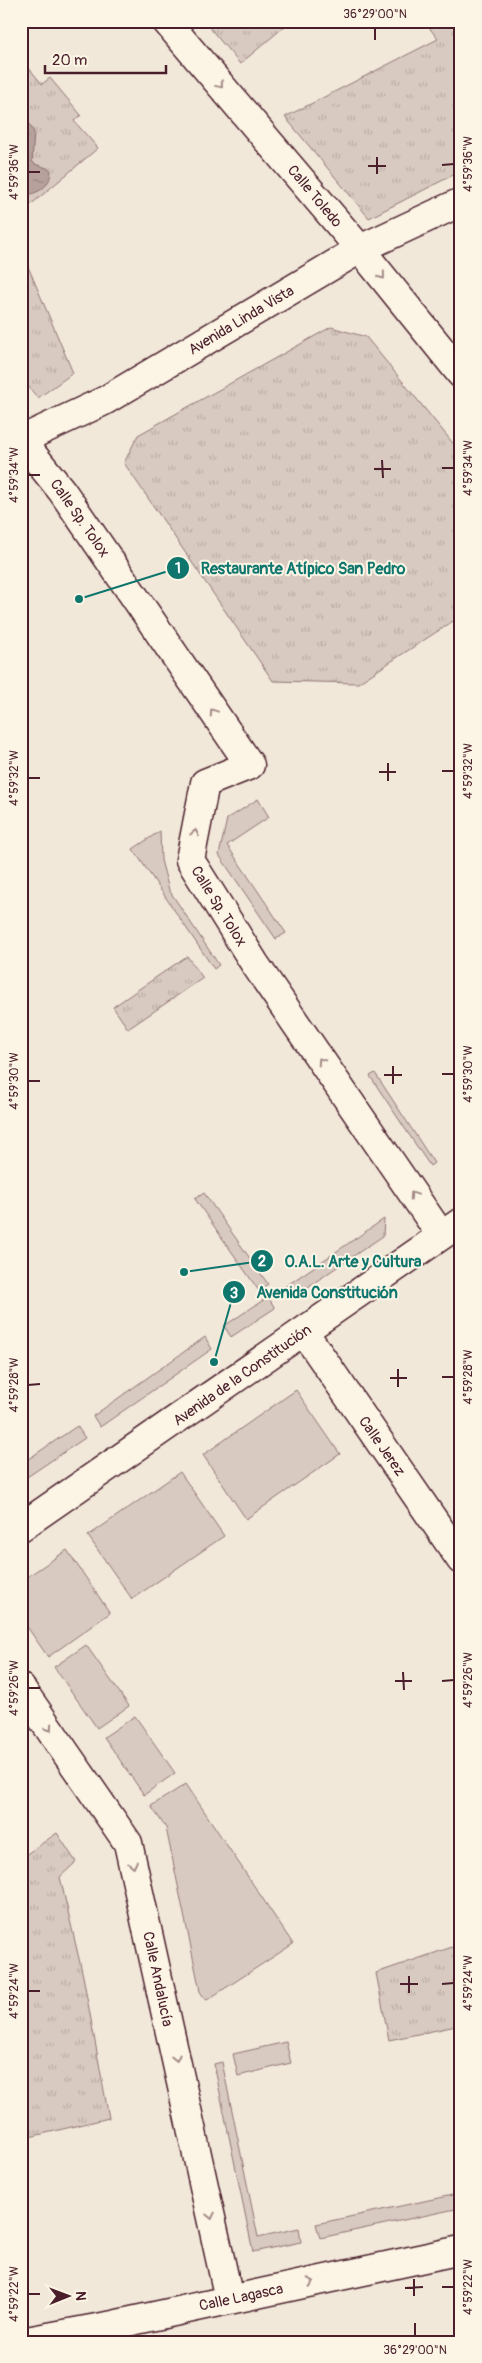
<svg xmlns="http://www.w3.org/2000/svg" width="482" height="2363" viewBox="0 0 482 2363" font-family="Pangolin,sans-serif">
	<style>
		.grass { fill: url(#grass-tufts); stroke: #917476 }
		.garden { fill: #d8cac0; stroke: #917476 }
		.water { fill: url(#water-ripples); stroke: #8b6d6f }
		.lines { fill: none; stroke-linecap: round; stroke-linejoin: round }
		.minor-casing { stroke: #4a1f2b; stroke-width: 31 }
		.minor { stroke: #fcf5e5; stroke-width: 28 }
		.oneway { stroke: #a38a88 }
		.ticks { fill: none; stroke: #4a1f2b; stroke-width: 2 }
		.labels { text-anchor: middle; stroke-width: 4; stroke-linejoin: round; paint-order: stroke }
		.street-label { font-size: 15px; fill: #4a1f2b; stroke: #fcf5e5 }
		.leader { fill: none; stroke: #0f766e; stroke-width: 2 }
		.callout-dot { fill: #0f766e; stroke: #fcf5e5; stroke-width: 2 }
		.mark-label { font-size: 15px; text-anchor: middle; font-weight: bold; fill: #fff }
		.callout-label { font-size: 16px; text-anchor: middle; font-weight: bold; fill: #0f766e; stroke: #fcf5e5; stroke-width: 4; stroke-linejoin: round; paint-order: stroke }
		.neatline { fill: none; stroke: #4a1f2b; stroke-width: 2 }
		.ticks-label { font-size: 12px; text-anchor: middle; fill: #4a1f2b }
	</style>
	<defs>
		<pattern id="grass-tufts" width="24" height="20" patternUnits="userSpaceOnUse" patternTransform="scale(1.25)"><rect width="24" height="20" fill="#d8cac0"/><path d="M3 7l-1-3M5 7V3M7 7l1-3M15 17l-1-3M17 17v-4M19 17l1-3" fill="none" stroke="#bbada5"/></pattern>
		<pattern id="water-ripples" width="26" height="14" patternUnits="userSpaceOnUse" patternTransform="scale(1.25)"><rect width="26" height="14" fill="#b6a19c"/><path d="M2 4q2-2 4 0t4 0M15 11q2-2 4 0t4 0" fill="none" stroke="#96837f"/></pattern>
	</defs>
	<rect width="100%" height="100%" fill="#f1e8da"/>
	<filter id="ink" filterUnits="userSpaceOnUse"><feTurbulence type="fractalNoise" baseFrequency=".02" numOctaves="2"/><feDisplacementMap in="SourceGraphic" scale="10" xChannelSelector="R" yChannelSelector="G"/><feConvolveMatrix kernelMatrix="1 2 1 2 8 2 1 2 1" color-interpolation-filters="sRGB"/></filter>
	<g filter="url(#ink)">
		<g class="grass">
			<path d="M204,21H291L240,64Z"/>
			<path d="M424,21H461V171L369,218L285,117L438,39Z"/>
			<path d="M24,62L42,84L50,78L81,115L74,121L98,148L28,207L21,218V64Z"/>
			<path d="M21,250L73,373L38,398L21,378Z"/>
			<path d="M331,327L366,337L461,453V616L358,683L273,681L124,463L138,435Z"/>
			<path d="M187,956L203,978L128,1029L113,1007Z"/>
			<path d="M57,1833L76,1862L60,1877L83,1976L109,2118L21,2139V1858Z"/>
			<path d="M461,1944V2025L389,2040L376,1973Z"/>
		</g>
		<g class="garden">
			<path d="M258,799L269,817L227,845L286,933L276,939L219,855L227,819Z"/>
			<path d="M160,831L161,860L169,890L219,965L214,969L133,849Z"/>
			<path d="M375,1073L434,1163L430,1166L370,1076Z"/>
			<path d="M204,1193L268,1284L259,1291L195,1199Z"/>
			<path d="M384,1219L383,1236L290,1299L283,1288Z"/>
			<path d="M268,1297L275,1308L231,1337L224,1326Z"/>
			<path d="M205,1337L212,1349L100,1427L93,1416Z"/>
			<path d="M296,1390L340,1454L246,1519L203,1455Z"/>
			<path d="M77,1426L85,1438L21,1481V1464Z"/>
			<path d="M180,1472L224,1536L132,1599L88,1536Z"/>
			<path d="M67,1550L110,1613L48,1657L21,1618V1581Z"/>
			<path d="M86,1645L129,1706L97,1728L54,1667Z"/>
			<path d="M135,1716L175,1773L144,1795L104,1737Z"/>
			<path d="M186,1784L293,1944L207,2000L201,1996L166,1828L151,1806Z"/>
			<path d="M286,2042L291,2063L238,2076L233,2054Z"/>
			<path d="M222,2062L258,2237L299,2228L301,2242L253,2252L214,2064Z"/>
			<path d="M457,2194L460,2208L320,2238L316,2224Z"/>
		</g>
		<path class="water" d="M21,111L34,132L32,161C36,167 45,165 51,171C50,188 38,193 23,196Z"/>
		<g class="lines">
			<defs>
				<g id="minor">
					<path d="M166,21L360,249L461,374"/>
					<path d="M21,440L62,491L250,765L205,783L190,860L255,964L441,1235"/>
					<path d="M21,440L104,401L360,249L461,202"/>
					<path d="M304,1332L461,1560"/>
					<path d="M21,1527L461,1222"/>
					<path d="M21,1688L128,1843L229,2299"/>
					<path d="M21,2342L113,2325L461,2250"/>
				</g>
			</defs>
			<use href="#minor" class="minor-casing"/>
			<use href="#minor" class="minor"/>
		</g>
		<defs><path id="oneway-chevron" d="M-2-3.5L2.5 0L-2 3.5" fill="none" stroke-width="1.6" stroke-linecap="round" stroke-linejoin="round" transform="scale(1.25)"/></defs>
		<g class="oneway">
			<use href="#oneway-chevron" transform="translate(220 85) rotate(50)"/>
			<use href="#oneway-chevron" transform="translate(382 276) rotate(51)"/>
			<use href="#oneway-chevron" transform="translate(213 712) rotate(-124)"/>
			<use href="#oneway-chevron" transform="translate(195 833) rotate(-79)"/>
			<use href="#oneway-chevron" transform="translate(321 1061) rotate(-124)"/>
			<use href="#oneway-chevron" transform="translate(413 1195) rotate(-124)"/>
			<use href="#oneway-chevron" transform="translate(49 1728) rotate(55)"/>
			<use href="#oneway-chevron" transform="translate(133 1865) rotate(78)"/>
			<use href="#oneway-chevron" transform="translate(176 2058) rotate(77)"/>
			<use href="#oneway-chevron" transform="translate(211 2216) rotate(78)"/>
			<use href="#oneway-chevron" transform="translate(311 2282) rotate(-12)"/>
		</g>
	</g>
	<path class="ticks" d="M375,28V40M377,157V174M442,165L454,164M368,166H386M28,172H40M382,460L383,478M442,468H454M374,469H391M28,475H40M388,763V781M442,771H454M379,772H396M28,778H40M393,1066V1084M442,1074H454M384,1075H402M28,1081H40M398,1369V1387M442,1377H454M390,1378H407M28,1385L40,1384M403,1672L404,1690M395,1681H412M442,1681L454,1680M28,1688H40M409,1976V1993M400,1984H418M442,1984L454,1983M28,1991H40M414,2279V2296M442,2287H454M405,2288L423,2287M28,2294H40M415,2323V2336"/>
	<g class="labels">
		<g class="street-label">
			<text transform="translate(315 196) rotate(50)" y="5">Calle Toledo</text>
			<text transform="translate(241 320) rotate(-31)" y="5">Avenida Linda Vista</text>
			<text transform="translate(80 518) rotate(55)" y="5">Calle Sp. Tolox</text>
			<text transform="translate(219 906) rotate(58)" y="5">Calle Sp. Tolox</text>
			<text transform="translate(242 1375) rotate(-35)" y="5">Avenida de la Constitución</text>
			<text transform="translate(382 1446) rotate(55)" y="5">Calle Jerez</text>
			<text transform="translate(158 1979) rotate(78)" y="5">Calle Andalucía</text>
			<text transform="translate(241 2297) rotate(-12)" y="5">Calle Lagasca</text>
		</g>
	</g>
	<path class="leader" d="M79 599L178 568M184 1272L262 1261M214 1362L234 1292"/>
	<g class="callout-dot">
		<circle cx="79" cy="599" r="5"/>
		<circle cx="184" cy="1272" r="5"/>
		<circle cx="214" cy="1362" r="5"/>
		<circle cx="178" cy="568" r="12"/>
		<circle cx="262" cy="1261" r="12"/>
		<circle cx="234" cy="1292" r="12"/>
	</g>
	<g class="mark-label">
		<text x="178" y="573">1</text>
		<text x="262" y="1266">2</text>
		<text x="234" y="1298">3</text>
	</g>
	<g class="callout-label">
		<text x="303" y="574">Restaurante Atípico San Pedro</text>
		<text x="353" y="1267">O.A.L. Arte y Cultura</text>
		<text x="327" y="1298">Avenida Constitución</text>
	</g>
	<rect width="482" height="2363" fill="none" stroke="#fcf5e5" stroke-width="55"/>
	<g transform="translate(68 2296) rotate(89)" stroke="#fcf5e5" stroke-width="4" paint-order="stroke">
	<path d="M0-4L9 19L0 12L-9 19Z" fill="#4a1f2b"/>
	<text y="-8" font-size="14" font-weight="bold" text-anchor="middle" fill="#4a1f2b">N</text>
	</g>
	<path d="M45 65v8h121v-8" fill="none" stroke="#4a1f2b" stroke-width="2.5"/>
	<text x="52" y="65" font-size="15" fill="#4a1f2b" stroke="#fcf5e5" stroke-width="4" paint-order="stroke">20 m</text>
	<rect x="28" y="28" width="426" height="2308" class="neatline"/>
	<g class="ticks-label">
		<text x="375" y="18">36°29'00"N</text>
		<text transform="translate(468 164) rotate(-90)" y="4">4°59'36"W</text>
		<text transform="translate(14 172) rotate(-90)" y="4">4°59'36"W</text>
		<text transform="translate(468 468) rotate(-90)" y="4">4°59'34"W</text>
		<text transform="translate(14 475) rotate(-90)" y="4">4°59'34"W</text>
		<text transform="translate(468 771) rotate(-90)" y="4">4°59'32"W</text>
		<text transform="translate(14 778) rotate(-90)" y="4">4°59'32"W</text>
		<text transform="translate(468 1074) rotate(-90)" y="4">4°59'30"W</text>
		<text transform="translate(14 1081) rotate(-90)" y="4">4°59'30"W</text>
		<text transform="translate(468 1377) rotate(-90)" y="4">4°59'28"W</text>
		<text transform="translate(14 1385) rotate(-90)" y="4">4°59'28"W</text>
		<text transform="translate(468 1680) rotate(-90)" y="4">4°59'26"W</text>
		<text transform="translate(14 1688) rotate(-90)" y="4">4°59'26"W</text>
		<text transform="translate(468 1983) rotate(-90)" y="4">4°59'24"W</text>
		<text transform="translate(14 1991) rotate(-90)" y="4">4°59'24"W</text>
		<text transform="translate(468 2287) rotate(-90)" y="4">4°59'22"W</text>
		<text transform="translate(14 2294) rotate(-90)" y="4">4°59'22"W</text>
		<text x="415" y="2354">36°29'00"N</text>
	</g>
</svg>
